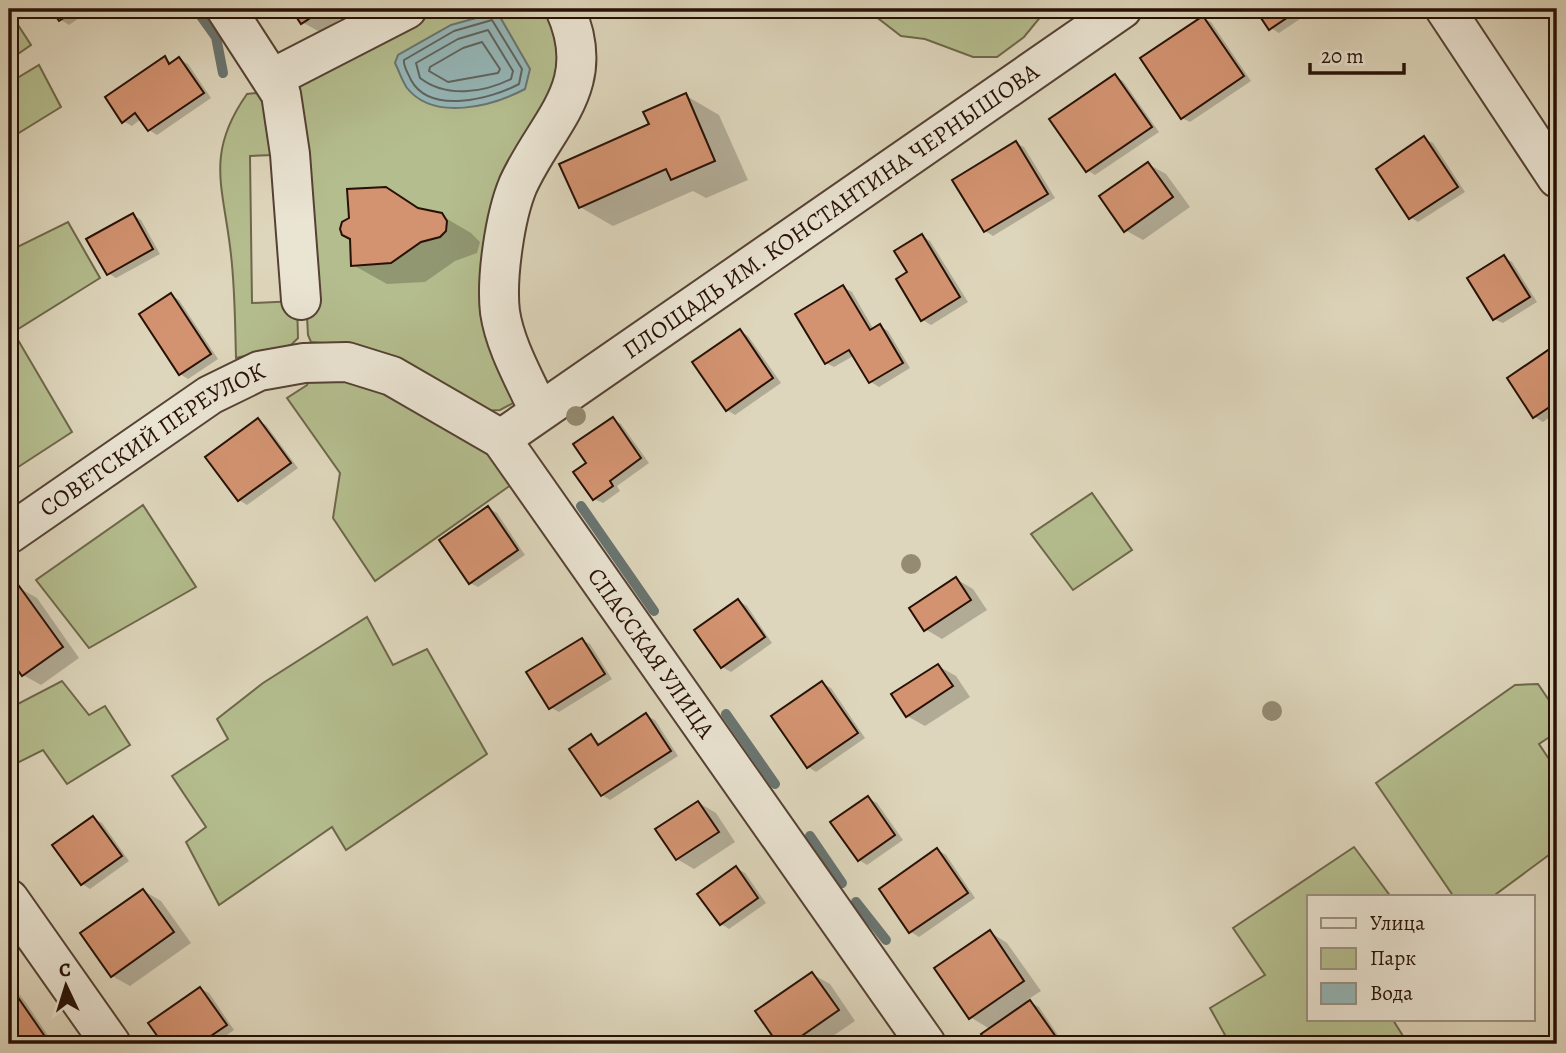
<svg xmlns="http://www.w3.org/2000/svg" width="1566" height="1053" viewBox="0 0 1566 1053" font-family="Alegreya,serif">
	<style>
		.green { fill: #b4bd8e; stroke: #6e674a; stroke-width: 2 }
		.water { fill: #95b7b8; stroke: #697571; stroke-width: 2 }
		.shadow { fill: #0003 }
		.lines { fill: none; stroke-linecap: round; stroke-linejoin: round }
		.shore { stroke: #5e645f; stroke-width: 2 }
		.stream { stroke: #697571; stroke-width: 10 }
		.building { fill: #d39371; stroke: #271106; stroke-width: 2 }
		.minor-casing { stroke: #554234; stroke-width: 42 }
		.minor { stroke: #eae4d3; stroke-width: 38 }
		.tree { fill: #948b72 }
		.labels { text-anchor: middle; stroke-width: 5; stroke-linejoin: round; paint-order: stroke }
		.street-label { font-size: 24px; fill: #271106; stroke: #eae4d3 }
	</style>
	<rect width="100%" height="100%" fill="#ded6bc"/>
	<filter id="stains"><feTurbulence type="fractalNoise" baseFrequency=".00286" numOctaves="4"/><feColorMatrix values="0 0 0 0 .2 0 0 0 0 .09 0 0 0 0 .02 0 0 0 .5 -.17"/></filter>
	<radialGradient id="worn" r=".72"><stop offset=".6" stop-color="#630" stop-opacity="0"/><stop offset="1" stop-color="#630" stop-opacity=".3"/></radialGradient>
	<g class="green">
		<path d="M439,9H553L566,70L519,155L517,401L500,410L484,411L335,344L311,342L308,335L295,94L301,80L416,15Z"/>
		<path d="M866,9H1047L1024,37L997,57H973L925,39L901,36Z"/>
		<path d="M9,11L31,45L9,60Z"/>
		<path d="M39,65L61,107L9,139V83Z"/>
		<path d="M257,93L265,97L273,155L250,156L252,303L297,301L298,338L291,345L236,358C235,324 235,289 231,255C224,188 204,155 247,94Z"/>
		<path d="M68,222L100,278L18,329L9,311V251Z"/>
		<path d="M18,340L72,432L9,473V346Z"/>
		<path d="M310,378L354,380L383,390L471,437L518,480L375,581L333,518L340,473L287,398L307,385Z"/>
		<path d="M1092,493L1132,550L1073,590L1031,534Z"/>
		<path d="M143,505L196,587L89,648L36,580Z"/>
		<path d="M367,617L393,665L427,649L487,754L346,850L332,827L219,905L186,842L206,827L172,776L228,739L217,719L263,683Z"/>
		<path d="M62,681L89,715L105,706L130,745L67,784L43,750L9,767V695L16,705Z"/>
		<path d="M1538,684L1557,712V732L1539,744L1557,771V849L1492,897H1454L1376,783L1515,685Z"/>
		<path d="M1354,847L1391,897H1309V1020H1393L1408,1044H1230L1210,1008L1265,975L1233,928Z"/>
	</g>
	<path class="water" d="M494,13L500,17L530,69L525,89C493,106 434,122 407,88C402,81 399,71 395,63L398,55L451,25Z"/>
	<g class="shadow">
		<path d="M53,9H88L89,11L69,25L61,20Z"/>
		<path d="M293,9H356L320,32L302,22Z"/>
		<path d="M1257,9H1315L1279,33L1271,28Z"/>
		<path d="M1203,18L1211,22L1251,81L1190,122L1182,118Z"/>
		<path d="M165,59L173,63L179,59L188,64L211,98L157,135L149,130L141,119L132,126L123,121Z"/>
		<path d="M1115,76L1123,81L1159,132L1095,175L1087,170Z"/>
		<path d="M685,95L719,115L748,180L706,198L693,191L613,226L580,207L651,125Z"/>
		<path d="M1425,139L1433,143L1465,192L1418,222L1410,217Z"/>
		<path d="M1016,143L1024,147L1055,198L993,236L985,231Z"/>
		<path d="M1148,164L1166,174L1190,207L1143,240L1125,230Z"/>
		<path d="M422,210L437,213L471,233L480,242L477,253L455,261L425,282L387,284L353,265L350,219Z"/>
		<path d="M133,215L141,220L160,254L116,278L108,273Z"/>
		<path d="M922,236L930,241L968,302L931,325L923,320L909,273Z"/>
		<path d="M1504,257L1512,262L1537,302L1503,323L1494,319Z"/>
		<path d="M843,287L852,292L874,330L880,326L888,331L910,368L879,387L871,382L855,355L834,367L826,363Z"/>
		<path d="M171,295L179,300L218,359L188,379L180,374Z"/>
		<path d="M740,331L748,336L781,383L735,415L727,410Z"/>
		<path d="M1557,347V412L1543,422L1535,417L1509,379Z"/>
		<path d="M613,419L621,424L649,463L617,486L620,491L603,503L594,499L588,463Z"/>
		<path d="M258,421L266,425L298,468L247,505L239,500Z"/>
		<path d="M488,508L497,513L525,555L478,587L470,583Z"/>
		<path d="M956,579L973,589L987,610L942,639L925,629Z"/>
		<path d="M19,588L37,598L79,658L41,685L23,675L9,655V596Z"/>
		<path d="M739,601L747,606L772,643L731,672L722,667Z"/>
		<path d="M582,640L590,644L612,679L559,712L550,707Z"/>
		<path d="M938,666L956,676L970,697L925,726L907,716Z"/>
		<path d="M822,683L831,688L865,738L816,772L808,767Z"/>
		<path d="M646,715L655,720L678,756L610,800L602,795L591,737L601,744Z"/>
		<path d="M868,798L877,803L903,840L867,865L859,860Z"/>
		<path d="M699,803L716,813L735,842L694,869L677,859Z"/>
		<path d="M93,818L102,823L129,861L90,889L82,884Z"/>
		<path d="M938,850L946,855L975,898L919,937L911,932L881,890Z"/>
		<path d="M736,868L745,873L766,903L729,929L721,924Z"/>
		<path d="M144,891L161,901L191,943L130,986L112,976Z"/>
		<path d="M990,932L1007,943L1041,991L1027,1000L1039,1007L1064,1044H990L983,1034L990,1029L970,1017Z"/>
		<path d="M812,974L830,984L855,1021L821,1044H780L758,1012Z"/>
		<path d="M9,981L26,1003L53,1043L9,1044Z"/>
		<path d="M201,989L209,993L234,1030L214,1044H165L151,1024Z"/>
	</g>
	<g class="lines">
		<g class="shore">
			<path d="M492,20L522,69L519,84C491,99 430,115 411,80C408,73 403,66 404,60L454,31Z"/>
			<path d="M488,30L513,71L511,79C483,93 446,98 420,78L416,63L458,39Z"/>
			<path d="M482,42L500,69L498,73L448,82L429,71L430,67L463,48Z"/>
		</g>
		<g class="stream">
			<path d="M196,9L216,37L223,73"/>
			<path d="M581,506L654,611"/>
			<path d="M726,714L775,784"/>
			<path d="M810,836L842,883"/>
			<path d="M856,902L886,940"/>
		</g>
	</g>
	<g class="building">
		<path d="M51,9H78L59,21Z"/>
		<path d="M291,9H324L301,24Z"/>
		<path d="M1255,9H1300L1269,30Z"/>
		<path d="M1203,16L1244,76L1181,119L1140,58Z"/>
		<path d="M165,56L169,64L179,57L204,93L148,131L135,113L122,123L105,97Z"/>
		<path d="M1115,74L1152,127L1086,172L1049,119Z"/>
		<path d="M686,93L715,161L671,180L666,169L579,208L559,164L649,124L643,112Z"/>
		<path d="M1424,136L1458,187L1409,219L1376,169Z"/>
		<path d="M1016,141L1048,194L984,232L952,180Z"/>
		<path d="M1148,162L1173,197L1124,232L1099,196Z"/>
		<path d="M386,187L418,208L442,213L447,221L446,231L440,237L421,242L391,263L351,266L350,239L342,235L340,229L342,222L349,218L347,189Z"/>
		<path d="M133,213L153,249L107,275L86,239Z"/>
		<path d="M922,234L960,297L921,321L896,279L907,272L894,251Z"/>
		<path d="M1504,255L1530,297L1493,320L1467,278Z"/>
		<path d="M843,285L870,330L880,324L903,363L869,383L849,350L825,364L795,314Z"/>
		<path d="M171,293L211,354L179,375L139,314Z"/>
		<path d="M740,329L773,378L726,411L692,362Z"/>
		<path d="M1557,344V402L1533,418L1507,378Z"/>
		<path d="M613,417L641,458L610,481L613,486L593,500L573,472L586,463L573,444Z"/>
		<path d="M258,418L291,463L238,501L205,457Z"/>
		<path d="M488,506L518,550L469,584L439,540Z"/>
		<path d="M956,577L971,600L924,631L909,608Z"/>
		<path d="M19,586L63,647L22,676L9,658V594Z"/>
		<path d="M738,599L765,637L721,668L694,630Z"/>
		<path d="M582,638L605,674L549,709L526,672Z"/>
		<path d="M938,664L953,686L906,717L891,694Z"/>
		<path d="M822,681L858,733L807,768L771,716Z"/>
		<path d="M646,713L671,751L601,796L569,749L591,734L598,745Z"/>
		<path d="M868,796L895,835L858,861L830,822Z"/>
		<path d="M698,801L719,832L676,860L655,829Z"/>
		<path d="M93,816L122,856L81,885L52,845Z"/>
		<path d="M937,848L968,893L909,933L879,889Z"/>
		<path d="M736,866L758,898L720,925L697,894Z"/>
		<path d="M143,889L174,932L111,977L80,933Z"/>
		<path d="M990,930L1024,981L969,1019L934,968Z"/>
		<path d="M812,972L839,1010L790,1044H778L755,1011Z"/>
		<path d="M200,987L227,1025L199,1044H163L148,1023Z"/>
		<path d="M17,996L46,1038L38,1044H9V1002Z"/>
		<path d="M1030,1000L1061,1044H988L981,1034Z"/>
	</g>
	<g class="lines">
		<defs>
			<g id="minor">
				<path d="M226,9L281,94L290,154L301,300"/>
				<path d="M1445,9L1557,178"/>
				<path d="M273,78L407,9"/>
				<path d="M539,411C525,380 505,346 500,312C496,278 505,216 518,185C547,121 600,87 565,9"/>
				<path id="s1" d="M501,439L1122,9"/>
				<path id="s2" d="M9,534L210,395L259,371L304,363L347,362L392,376L501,439L926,1044"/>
				<path d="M9,899L111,1044"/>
			</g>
		</defs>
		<use href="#minor" class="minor-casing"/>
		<use href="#minor" class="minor"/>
	</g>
	<g class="tree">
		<circle cx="576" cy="416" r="10"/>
		<circle cx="911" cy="564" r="10"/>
		<circle cx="1272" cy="711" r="10"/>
	</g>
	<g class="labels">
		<g class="street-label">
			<text dy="8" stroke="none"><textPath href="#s1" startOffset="401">ПЛОЩАДЬ ИМ. КОНСТАНТИНА ЧЕРНЫШОВА</textPath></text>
			<text dy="8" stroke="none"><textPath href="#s2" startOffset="172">СОВЕТСКИЙ ПЕРЕУЛОК</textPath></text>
			<text dy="8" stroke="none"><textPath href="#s2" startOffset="822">СПАССКАЯ УЛИЦА</textPath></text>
		</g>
	</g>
	<rect width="1566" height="1053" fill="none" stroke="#ded6bc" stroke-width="35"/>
	<rect x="10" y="10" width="1545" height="1032" fill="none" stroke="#271106" stroke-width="3.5"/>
	<rect x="18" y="18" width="1531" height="1018" fill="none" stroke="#271106" stroke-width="2"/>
	<rect x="1307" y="895" width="228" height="126" fill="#eae4d3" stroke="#9c9081" stroke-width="2"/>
	<rect x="1321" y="918" width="35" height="10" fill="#eae4d3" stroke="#9c9081" stroke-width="2"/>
	<text x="1370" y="930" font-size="21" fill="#271106">Улица</text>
	<rect x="1321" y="948" width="35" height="21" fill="#b4bd8e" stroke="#9c9081" stroke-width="2"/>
	<text x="1370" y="965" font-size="21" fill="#271106">Парк</text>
	<rect x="1321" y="983" width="35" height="21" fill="#95b7b8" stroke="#9c9081" stroke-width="2"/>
	<text x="1370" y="1000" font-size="21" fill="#271106">Вода</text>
	<g transform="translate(66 986) rotate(356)" stroke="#eae4d3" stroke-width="5" paint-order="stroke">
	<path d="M0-5L12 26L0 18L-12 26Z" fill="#271106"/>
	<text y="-10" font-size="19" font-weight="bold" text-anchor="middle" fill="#271106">С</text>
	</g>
	<path d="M1310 63v10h94v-10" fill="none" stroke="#271106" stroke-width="3.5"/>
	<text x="1321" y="63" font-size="21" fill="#271106" stroke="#eae4d3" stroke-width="5" paint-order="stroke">20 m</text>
	<rect width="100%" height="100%" filter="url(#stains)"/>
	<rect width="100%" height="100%" fill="url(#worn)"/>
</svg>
